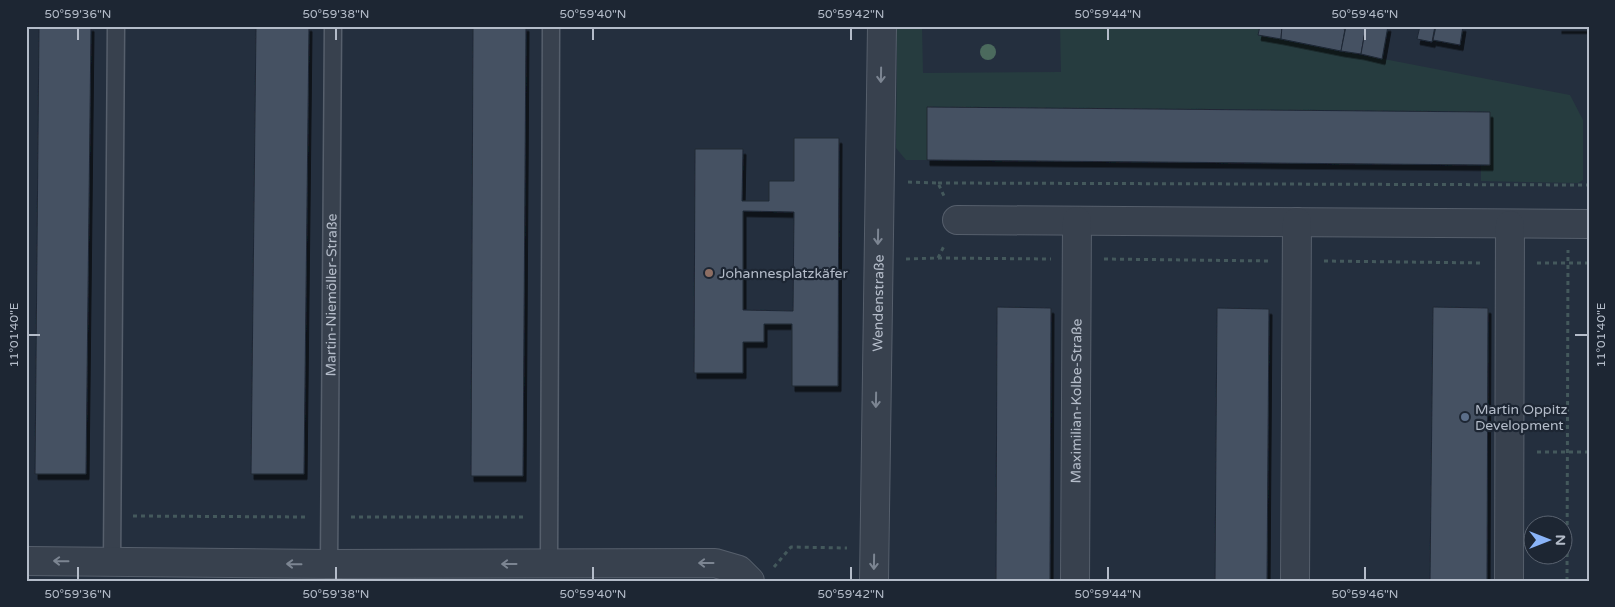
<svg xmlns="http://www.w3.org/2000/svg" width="1615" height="607" viewBox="0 0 1615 607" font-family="'Varela Round',sans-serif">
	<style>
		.green { fill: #263c3f }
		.building { fill: #455162; stroke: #1f2835; fill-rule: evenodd; filter: url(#shadow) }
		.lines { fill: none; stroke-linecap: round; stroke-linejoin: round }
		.lane-casing { stroke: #565f6c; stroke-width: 19 }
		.street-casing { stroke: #565f6c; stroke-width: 30 }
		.path { stroke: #44595c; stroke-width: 3; stroke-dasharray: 4 4; stroke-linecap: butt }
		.lane { stroke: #38414e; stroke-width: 16 }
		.street { stroke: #38414e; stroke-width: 28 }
		.tree { fill: #4b6a5d }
		.oneway { stroke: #7c8592 }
		.ticks { fill: none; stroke: #b4bcc9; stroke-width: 2 }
		.education-dot { fill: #8d6e63; stroke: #1d2633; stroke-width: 2 }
		.service-dot { fill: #5c6f8a; stroke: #1d2633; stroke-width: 2 }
		.labels { text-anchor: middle; stroke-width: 4.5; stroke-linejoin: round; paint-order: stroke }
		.poi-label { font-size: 14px; fill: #b4bcc9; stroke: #1d2633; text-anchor: start }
		.street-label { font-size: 14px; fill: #b4bcc9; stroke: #1d2633 }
		.neatline { fill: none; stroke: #b4bcc9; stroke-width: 2 }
		.ticks-label { font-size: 12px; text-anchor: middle; fill: #b4bcc9 }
	</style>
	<defs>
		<filter id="shadow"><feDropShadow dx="3" dy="5.5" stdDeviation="0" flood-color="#0009"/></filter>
	</defs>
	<rect width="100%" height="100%" fill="#242f3e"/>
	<path class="green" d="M895,26H922L923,73L1061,72L1060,26H1260L1259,35L1570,95L1583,120V180L1578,183L1481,181V164H1490V112L927,107V160H906L896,148L897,52Z"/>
	<g class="building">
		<path d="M39,26H91L86,474H35Z"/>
		<path d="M256,26H309L304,474H251Z"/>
		<path d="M473,26H526L523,476H471Z"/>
		<path d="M1260,26H1282L1281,39L1258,35Z"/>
		<path d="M1282,26H1331L1345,29L1341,51L1281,39Z"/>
		<path d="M1346,26H1366L1361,54L1341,51Z"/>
		<path d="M1366,26H1388L1382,59L1361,54Z"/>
		<path d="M1420,26H1435L1432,42L1417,39Z"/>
		<path d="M1436,26H1463L1460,45L1433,40Z"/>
		<rect x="1559" y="26" width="25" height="2"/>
		<path d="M927,107L1490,112V165L927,160Z"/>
		<path d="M794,138H839L838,386H792V324H764V342H743V373H694L695,149H743L742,201H769V181H794ZM743,211L794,212L793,311L743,310Z"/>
		<path d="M997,307L1051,308L1050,581H996Z"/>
		<path d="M1433,307L1488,308L1487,581H1430Z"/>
		<path d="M1217,308L1269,309L1267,581H1215Z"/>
	</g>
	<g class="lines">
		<defs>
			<g id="lane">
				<path d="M112,562L116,26"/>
				<path id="s1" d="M329,564L333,26"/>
				<path d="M549,564L551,26"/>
			</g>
			<g id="street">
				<path d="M957,220L1589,224"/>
				<path d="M26,561L329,564L715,563L739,570L750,581"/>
				<path id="s2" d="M874,581L882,26"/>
				<path id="s3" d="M1075,581L1077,221"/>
				<path d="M1295,581L1297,222"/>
				<path d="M1509,581L1510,225"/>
			</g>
		</defs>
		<use href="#lane" class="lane-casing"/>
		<use href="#street" class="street-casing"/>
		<g class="path">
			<path d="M908,182L938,183L944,196"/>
			<path d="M938,183L1589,185"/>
			<path d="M938,258L1051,259"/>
			<path d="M906,259L938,258L945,244"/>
			<path d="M1104,259L1271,261"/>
			<path d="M1324,261L1483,263"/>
			<path d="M1537,263H1589"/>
			<path d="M1537,452H1589"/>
			<path d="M133,516L307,517"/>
			<path d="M351,517H527"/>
			<path d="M774,567L791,547L847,548"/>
			<path d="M1567,581L1568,250"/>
		</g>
		<use href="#lane" class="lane"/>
		<use href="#street" class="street"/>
	</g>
	<circle class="tree" cx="988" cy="52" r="8"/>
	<defs><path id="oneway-shaft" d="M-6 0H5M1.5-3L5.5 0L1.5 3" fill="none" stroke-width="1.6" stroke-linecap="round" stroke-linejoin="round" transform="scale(1.25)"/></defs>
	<g class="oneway">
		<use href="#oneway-shaft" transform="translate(881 75) rotate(91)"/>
		<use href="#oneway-shaft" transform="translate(878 237) rotate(91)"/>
		<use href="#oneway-shaft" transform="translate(876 400) rotate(91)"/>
		<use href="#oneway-shaft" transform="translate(61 561) rotate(-179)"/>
		<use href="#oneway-shaft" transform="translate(874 562) rotate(91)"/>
		<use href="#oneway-shaft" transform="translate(706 563) rotate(-180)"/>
		<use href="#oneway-shaft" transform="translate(294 564) rotate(-179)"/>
		<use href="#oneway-shaft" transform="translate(509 564) rotate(180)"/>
	</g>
	<path class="ticks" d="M78,28V40M336,28V40M593,28V40M851,28V40M1108,28V40M1365,28V40M28,335H40M1575,335H1588M78,567V580M336,567V580M593,567V580M851,567V580M1108,567V580M1365,567V580"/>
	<circle class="education-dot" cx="709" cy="273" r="5"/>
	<circle class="service-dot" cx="1465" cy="417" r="5"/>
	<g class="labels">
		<g class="poi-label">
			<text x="719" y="278">Johannesplatzkäfer</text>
			<text x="1475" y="414">Martin Oppitz<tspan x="1475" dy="16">Development</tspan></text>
		</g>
		<g class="street-label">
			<text dy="5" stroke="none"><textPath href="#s1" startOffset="269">Martin-Niemöller-Straße</textPath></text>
			<text dy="5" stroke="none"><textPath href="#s2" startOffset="278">Wendenstraße</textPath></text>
			<text dy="5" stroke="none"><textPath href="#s3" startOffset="180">Maximilian-Kolbe-Straße</textPath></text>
		</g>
	</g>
	<rect width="1615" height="607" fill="none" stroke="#1d2633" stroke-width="55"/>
	<g transform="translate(1548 540) rotate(90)"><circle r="24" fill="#1d2633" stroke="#59626f"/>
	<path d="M0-4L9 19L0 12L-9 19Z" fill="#8ab4f8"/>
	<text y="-8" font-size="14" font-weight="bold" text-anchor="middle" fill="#b4bcc9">N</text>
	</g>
	<rect x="28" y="28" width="1560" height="552" class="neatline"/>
	<g class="ticks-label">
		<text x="78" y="18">50°59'36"N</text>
		<text x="336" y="18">50°59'38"N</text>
		<text x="593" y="18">50°59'40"N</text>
		<text x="851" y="18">50°59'42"N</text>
		<text x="1108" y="18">50°59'44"N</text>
		<text x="1365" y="18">50°59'46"N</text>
		<text transform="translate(1601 335) rotate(-90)" y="4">11°01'40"E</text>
		<text transform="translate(14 335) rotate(-90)" y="4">11°01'40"E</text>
		<text x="78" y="598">50°59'36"N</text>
		<text x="336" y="598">50°59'38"N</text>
		<text x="593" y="598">50°59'40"N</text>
		<text x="851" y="598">50°59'42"N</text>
		<text x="1108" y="598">50°59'44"N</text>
		<text x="1365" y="598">50°59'46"N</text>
	</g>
</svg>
